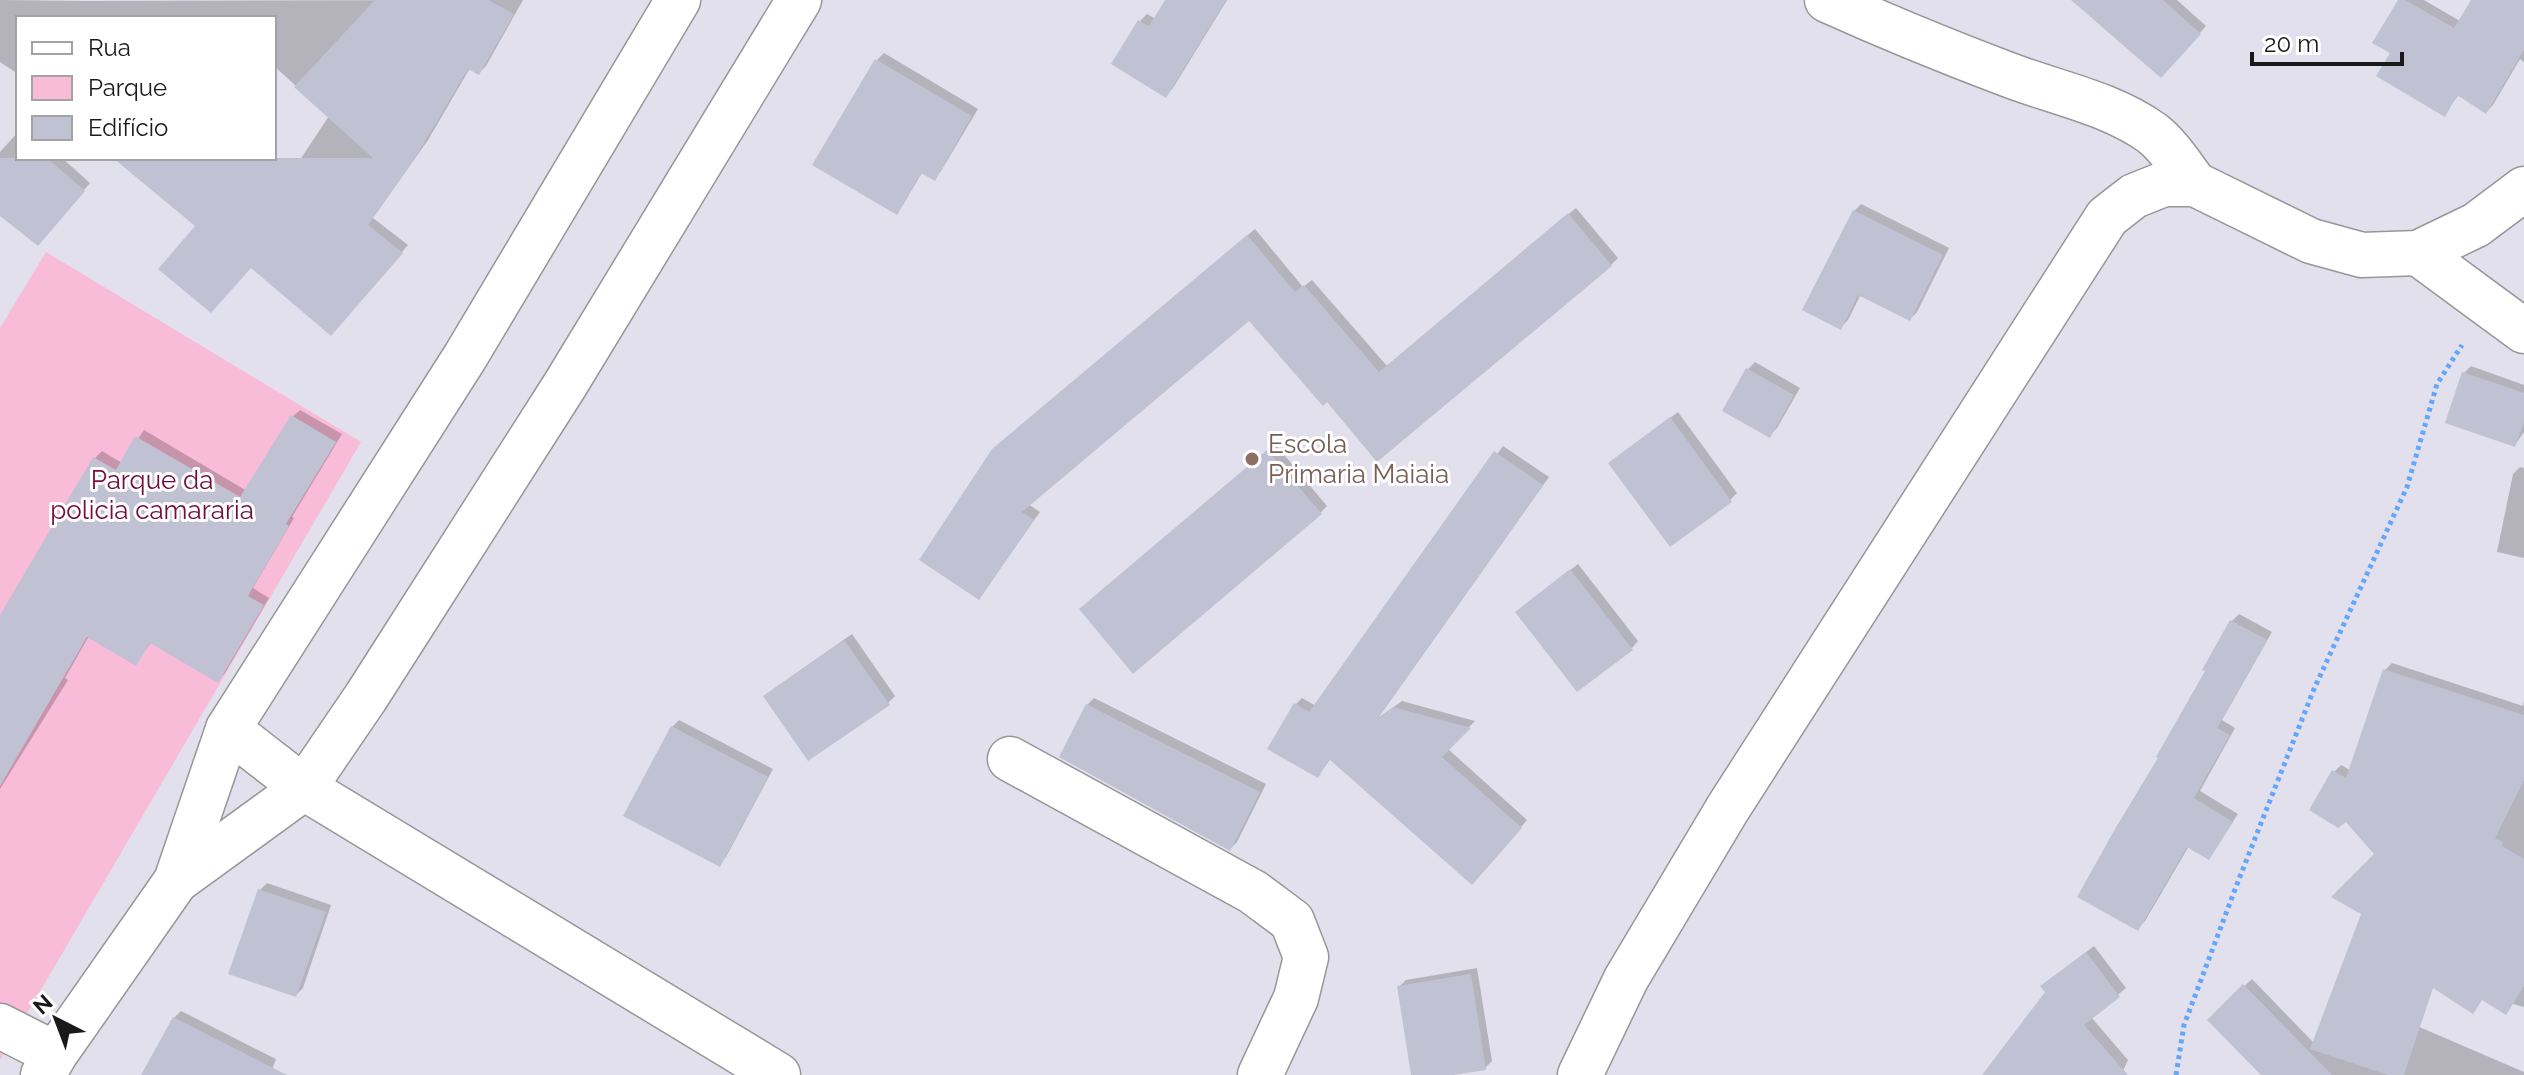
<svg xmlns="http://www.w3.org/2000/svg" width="2524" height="1075" viewBox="0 0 2524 1075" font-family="Raleway,sans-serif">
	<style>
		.park { fill: #f8bbd8 }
		.shadow { fill: #0003 }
		.building { fill: #c0c2d3 }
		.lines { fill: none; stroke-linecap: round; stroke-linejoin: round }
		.minor-casing { stroke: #979797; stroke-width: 47 }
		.tertiary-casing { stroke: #979797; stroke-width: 47 }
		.path { stroke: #65a6f8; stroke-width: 5; stroke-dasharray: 4 4; stroke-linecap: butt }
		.minor { stroke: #fff; stroke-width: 44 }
		.tertiary { stroke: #fff; stroke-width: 44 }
		.education-dot { fill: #8d6e63; stroke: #fff; stroke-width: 3 }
		.labels { text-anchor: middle; stroke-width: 6; stroke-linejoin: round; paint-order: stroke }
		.education-label { font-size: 26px; fill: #785e54; stroke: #fff; text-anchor: start }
		.park-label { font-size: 26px; fill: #750c3d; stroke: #fff }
	</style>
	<rect width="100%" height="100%" fill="#e1e0ec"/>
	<path class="park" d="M46,252L361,442L0,1060V328Z"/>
	<g class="shadow">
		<path d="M0,0L86,1L523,0L486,66L479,73L470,68L428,140L373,218L408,245L338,327L198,225L142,158H263L290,175L329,116L274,66V18H18V74L0,62Z"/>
		<path d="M1168,0H1227L1173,88L1166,95L1114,63L1140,21L1147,14L1156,19Z"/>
		<path d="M2089,0H2177L2206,26L2168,69Z"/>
		<path d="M2400,0H2424L2460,21L2473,0H2524V62L2520,59L2493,105L2486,112L2459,94L2445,114L2393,52Z"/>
		<path d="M884,53L978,109L941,171L934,178L923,171L903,205L896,212L877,60Z"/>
		<path d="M18,132V158H62L90,183L44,236L0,213V152Z"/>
		<path d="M1861,204L1949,248L1917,312L1910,319L1861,294L1848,320L1841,327L1854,211Z"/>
		<path d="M1576,208L1618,258L1611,265L1327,400L1249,318L1028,504L1040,512L979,598L1002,442L1255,229L1303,287L1312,280L1387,366Z"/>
		<path d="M1755,362L1800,388L1777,428L1770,435L1748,369Z"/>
		<path d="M2471,366L2524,385V432L2515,445L2464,373Z"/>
		<path d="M300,410L342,434L292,517L294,518L253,588L269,598L225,673L218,680L152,641L136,664L89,636L65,678L68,680L0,789V619L95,458L102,451L122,463L144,430L247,491L293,416Z"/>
		<path d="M1678,412L1737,493L1730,500L1610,463Z"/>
		<path d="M1275,444L1327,506L1320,513L1088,603Z"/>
		<path d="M1503,446L1549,477L1378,718L1402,701L1475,721L1448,749L1527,820L1479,875L1331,758L1318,776L1295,705L1302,698L1316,706Z"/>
		<path d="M2520,467L2524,468V558L2497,552L2513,474Z"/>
		<path d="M1578,564L1638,641L1632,648L1524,606Z"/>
		<path d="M2239,614L2272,632L2222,720L2235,728L2200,791L2238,814L2209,857L2189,846L2145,921L2138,928L2161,758L2232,621Z"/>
		<path d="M852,634L895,696L888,703L772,690Z"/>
		<path d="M2392,663L2523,706L2524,701V1007L2347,958L2364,914L2377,854L2334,772L2341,765L2350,770L2385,670Z"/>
		<path d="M1094,698L1266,784L1237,842L1230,849L1087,705Z"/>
		<path d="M679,720L773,769L726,857L719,864L672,727Z"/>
		<path d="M267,883L331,905L303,988L296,995L260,890Z"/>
		<path d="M2094,946L2126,988L2091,1017L2128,1060L2121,1075H2012L2047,992L2050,980Z"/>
		<path d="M1477,968L1492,1061L1485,1068L1440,1075H1413L1399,987L1406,980Z"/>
		<path d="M2252,979L2314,1043L2338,992L2524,1072V1075H2264L2209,1020Z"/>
		<path d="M181,1011L276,1059L270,1075H144L174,1018Z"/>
	</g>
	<g class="building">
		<path d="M375,0H488L514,14L479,75L468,69L415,158L368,225L403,253L331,336L251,268L211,313L158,269L195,226L113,158H373L294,87Z"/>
		<path d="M1165,0H1226L1166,98L1111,64L1138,20L1149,26Z"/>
		<path d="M2071,0H2163L2201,34L2161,78Z"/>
		<path d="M2398,0H2405L2454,28L2471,0H2524V50L2486,114L2457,95L2445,117L2376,76L2390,53L2372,43Z"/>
		<path d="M875,59L972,116L935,181L921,173L897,215L812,165Z"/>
		<path d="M0,158H47L85,191L38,246L0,216Z"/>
		<path d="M1853,210L1943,255L1910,321L1858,295L1841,330L1802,310Z"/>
		<path d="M1568,213L1612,266L1377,462L1327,402L1323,406L1249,321L1022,512L1034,520L979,600L919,560L992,449L1247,235L1295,292L1304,285L1379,372Z"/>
		<path d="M1746,368L1794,395L1770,438L1722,411Z"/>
		<path d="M2462,372L2524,393V422L2515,447L2445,423Z"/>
		<path d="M291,415L336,442L286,524L289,526L248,596L264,605L218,683L150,643L136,666L87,637L0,786V615L93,457L116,470L135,436L240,497Z"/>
		<path d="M1670,417L1732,502L1670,547L1608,463Z"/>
		<path d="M1267,450L1322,514L1133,674L1079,609Z"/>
		<path d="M1494,451L1543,485L1377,720L1393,707L1471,728L1442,757L1522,828L1472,885L1329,759L1318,778L1267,749L1294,703L1309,712Z"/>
		<path d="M1570,569L1633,650L1577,692L1515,612Z"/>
		<path d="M2230,620L2267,640L2217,728L2230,735L2194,798L2233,822L2209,860L2187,847L2138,931L2077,897L2115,829L2158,758L2156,757L2205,671L2202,670Z"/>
		<path d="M844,640L890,705L808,761L763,696Z"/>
		<path d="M2383,669L2524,715V780L2495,838L2503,842L2502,846L2524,859V986L2506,1015L2482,1000L2473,1014L2433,988L2404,1075H2388L2310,1049L2361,914L2331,897L2374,854L2346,822L2338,828L2309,810L2332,770L2346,778Z"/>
		<path d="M1086,704L1260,792L1230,851L1059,757Z"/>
		<path d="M671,726L768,777L720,867L623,816Z"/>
		<path d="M258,889L326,912L296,997L228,974Z"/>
		<path d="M2086,952L2120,997L2084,1025L2128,1075H1982L2045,992L2040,986Z"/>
		<path d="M1471,974L1486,1070L1453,1075H1411L1397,986Z"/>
		<path d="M2243,984L2332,1075H2261L2207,1020Z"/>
		<path d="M173,1017L287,1075H141Z"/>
	</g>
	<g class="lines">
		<defs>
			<g id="minor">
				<path d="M1827,0C1887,27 1948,52 2009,75C2056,93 2110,103 2152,133C2169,146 2182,167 2195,184"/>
				<path d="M2418,253L2524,331"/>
				<path d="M228,729L304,788L778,1075"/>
				<path d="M1010,759L1253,892L1292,921L1306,957L1296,998L1260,1075"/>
				<path d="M176,881L304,788L366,697L565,385L799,0"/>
				<path d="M0,1026L55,1054"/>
				<path d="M43,1075L55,1054L176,881L228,729L465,357L678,0"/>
			</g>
			<path id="tertiary" d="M1580,1075L1626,979L1728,808L2107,217L2134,196L2164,184H2195L2311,241L2362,255L2418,253L2476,225L2524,189"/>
		</defs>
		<use href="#minor" class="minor-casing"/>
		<use href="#tertiary" class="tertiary-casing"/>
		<path class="path" d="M2176,1075L2184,1025L2239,879L2314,689L2407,487L2437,384L2462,345"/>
		<use href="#minor" class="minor"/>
		<use href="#tertiary" class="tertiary"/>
	</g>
	<circle class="education-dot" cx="1252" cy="459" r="8"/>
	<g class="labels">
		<g class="education-label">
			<text x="1268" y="453">Escola<tspan x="1268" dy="30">Primaria Maiaia</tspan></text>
		</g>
		<g class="park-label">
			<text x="152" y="489">Parque da<tspan x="152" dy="30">policia camararia</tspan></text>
		</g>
	</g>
	<rect x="16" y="16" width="260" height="144" fill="#ffffff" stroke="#a3a3a3" stroke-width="2"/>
	<rect x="32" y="42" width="40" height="12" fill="#ffffff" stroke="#a3a3a3" stroke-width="2"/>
	<text x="88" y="56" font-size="24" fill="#1a1a1a">Rua</text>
	<rect x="32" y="76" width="40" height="24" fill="#f8bbd8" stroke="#a3a3a3" stroke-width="2"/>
	<text x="88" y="96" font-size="24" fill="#1a1a1a">Parque</text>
	<rect x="32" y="116" width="40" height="24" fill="#c0c2d3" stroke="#a3a3a3" stroke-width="2"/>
	<text x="88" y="136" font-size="24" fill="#1a1a1a">Edifício</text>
	<g transform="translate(56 1019) rotate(318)" stroke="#ffffff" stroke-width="6" paint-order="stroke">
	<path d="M0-6L14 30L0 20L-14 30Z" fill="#1a1a1a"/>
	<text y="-12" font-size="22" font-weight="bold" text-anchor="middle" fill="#1a1a1a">N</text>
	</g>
	<path d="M2252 52v12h150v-12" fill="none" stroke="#1a1a1a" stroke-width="4"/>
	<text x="2264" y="52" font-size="24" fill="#1a1a1a" stroke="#ffffff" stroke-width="6" paint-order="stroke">20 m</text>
</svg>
